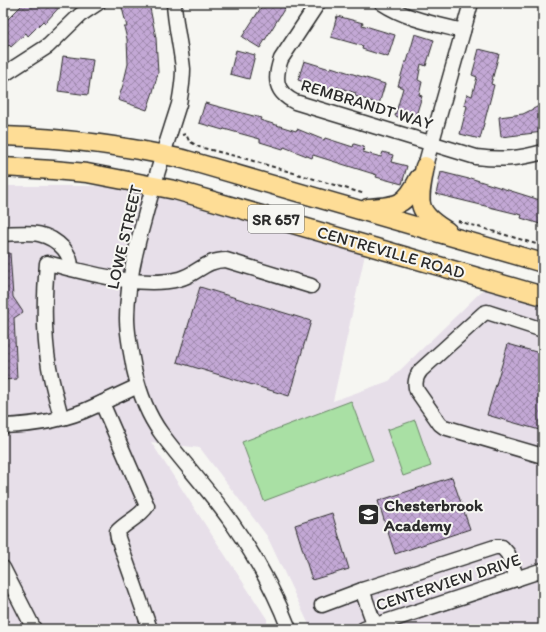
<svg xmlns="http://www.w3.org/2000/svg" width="546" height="632" viewBox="0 0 546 632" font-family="Itim,sans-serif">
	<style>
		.built { fill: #e7dfe9 }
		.grass { fill: #a9e0a4; stroke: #6a8668 }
		.building { fill: url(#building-cross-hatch); stroke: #2b2b2b }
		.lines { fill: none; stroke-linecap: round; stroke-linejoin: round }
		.minor-casing { stroke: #2b2b2b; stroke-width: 17 }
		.major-casing { stroke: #2b2b2b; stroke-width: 21 }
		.path { stroke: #2b2b2b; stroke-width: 2; stroke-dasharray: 4 3; stroke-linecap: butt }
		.minor { stroke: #f6f6f2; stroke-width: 14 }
		.major { stroke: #fedd96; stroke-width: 18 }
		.labels { text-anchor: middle; stroke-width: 4; stroke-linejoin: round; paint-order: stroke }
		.shield { fill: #f6f6f2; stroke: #686867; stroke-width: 1 }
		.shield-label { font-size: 16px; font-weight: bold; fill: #2b2b2b }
		.street-label { font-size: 17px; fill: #2b2b2b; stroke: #f6f6f2 }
		.poi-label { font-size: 17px; font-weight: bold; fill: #2b2b2b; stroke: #f6f6f2; text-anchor: start }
	</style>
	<defs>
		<pattern id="building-cross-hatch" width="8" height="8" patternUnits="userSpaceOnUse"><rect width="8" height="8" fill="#c3a8d5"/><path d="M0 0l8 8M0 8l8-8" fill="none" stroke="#9f89ad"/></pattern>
	</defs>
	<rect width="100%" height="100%" fill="#f6f6f2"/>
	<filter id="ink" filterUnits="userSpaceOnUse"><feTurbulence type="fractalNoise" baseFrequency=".025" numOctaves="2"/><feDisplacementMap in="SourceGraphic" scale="8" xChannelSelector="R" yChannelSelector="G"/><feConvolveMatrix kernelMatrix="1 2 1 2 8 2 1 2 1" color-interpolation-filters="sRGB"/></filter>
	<g filter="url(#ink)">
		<path class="built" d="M3,186H153L367,245L333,401L389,381L492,281L543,296V629H311L267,536L200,448L151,442L267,619V629H3Z"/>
		<g class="grass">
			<path d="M351,401L373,460L264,501L242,442Z"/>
			<path d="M415,420L431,466L403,476L387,430Z"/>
		</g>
		<g class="building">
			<path d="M24,3H63L45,23L43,21L28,36L26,33L11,47L9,45L3,51V24Z"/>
			<path d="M141,3H149L156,38L158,73L153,92L147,110L118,100L123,85L128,64L127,39L124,27H127L122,8Z"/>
			<path d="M264,3H288L260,48L242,37Z"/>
			<path d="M337,16L363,23L362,25L395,35L388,57L362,49L363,46L331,37Z"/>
			<path d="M415,34L434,40L426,66L421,64L418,80L422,82L419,95L422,96L414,122L395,116L403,88L398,86L405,62H407Z"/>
			<path d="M479,49L499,54L491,84L494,85L480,139L460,134L467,106L464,105L467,94L472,96L477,77L472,75Z"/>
			<path d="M236,50L255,55L249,79L230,74Z"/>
			<path d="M63,56L93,60L88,95L58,91Z"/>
			<path d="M304,61L330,69L331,67L385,84L379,104L355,96L356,93L337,87L336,93L298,80Z"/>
			<path d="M205,103L261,118L260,120L296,131L297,129L324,140L325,138L353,147L354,144L364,147L363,152L381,157L383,152L393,155L391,162L407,166L402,184L376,177L377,175L313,155L312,158L284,147L283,149L260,142V139L224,129L223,130L199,123Z"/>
			<path d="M543,104V132L501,137L499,117L523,114Z"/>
			<path d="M441,172L469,179L470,178L543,201V225L521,218L522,215L436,194Z"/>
			<path d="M3,253H10L13,297L23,312L14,318L17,379L3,380Z"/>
			<path d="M200,287L311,321L289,396L177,362Z"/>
			<path d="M508,344L543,354V431L487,415Z"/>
			<path d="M452,477L470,529L395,554L378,501Z"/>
			<path d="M332,513L349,569L312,580L295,525Z"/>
		</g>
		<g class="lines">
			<defs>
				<g id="minor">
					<path d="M174,3C175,25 181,47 183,69C183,81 181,93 179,104C167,142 154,181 144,220C135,251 127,285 127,318C127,335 131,352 134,369C139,391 147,414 161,433C183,463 210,491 232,523C255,556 275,592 289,629"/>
					<path d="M318,3L281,59C274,79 275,92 295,102L476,157C501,160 519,159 543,152"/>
					<path d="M382,3C406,19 435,24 463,31"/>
					<path d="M3,75L48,46L80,15L98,3"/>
					<path d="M425,166L471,3"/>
					<path d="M3,234C27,233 46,229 64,249C69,256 71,260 71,268"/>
					<path d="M543,330L487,312L484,313L421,370C416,376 414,384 417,391L440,424L444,427L543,456"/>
					<path d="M102,403L147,506C140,517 126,522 117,532L118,538L150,629"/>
					<path d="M61,417C57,401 52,384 49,367C43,332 44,298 47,263C86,272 140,289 179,279C197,275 204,260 226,260L311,286"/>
					<path d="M3,426C33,425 66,420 93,407C108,400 123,393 138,386"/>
					<path d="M3,568L34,629"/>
					<path d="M362,590L375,626"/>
					<path d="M322,605L362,590L495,547H502L508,554L517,579"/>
					<path d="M364,629L543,570"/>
				</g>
				<g id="major">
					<path d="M3,136C66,138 122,145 183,159L543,263"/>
					<path d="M425,166C419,201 413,211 447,231"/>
					<path d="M3,167L53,170L87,173L175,190L543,296"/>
					<path d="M368,208C398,206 405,206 419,178"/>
				</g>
			</defs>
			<use href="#minor" class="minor-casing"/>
			<use href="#major" class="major-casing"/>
			<g class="path">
				<path d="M182,135L186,134L189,141L199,147L243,158L365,194"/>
				<path d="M458,221L543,246"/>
			</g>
			<use href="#minor" class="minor"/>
			<use href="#major" class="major"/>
		</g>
	</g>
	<defs>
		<symbol id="school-square" viewBox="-11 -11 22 22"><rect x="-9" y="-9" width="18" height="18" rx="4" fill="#2b2b2b" stroke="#f6f6f2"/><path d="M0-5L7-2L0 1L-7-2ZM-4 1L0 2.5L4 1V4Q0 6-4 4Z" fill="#fff"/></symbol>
	</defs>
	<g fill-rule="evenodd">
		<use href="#school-square" x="356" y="502" width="25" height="25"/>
	</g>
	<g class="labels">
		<rect class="shield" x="248" y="205" width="56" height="28" rx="3"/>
		<g class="shield-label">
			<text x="276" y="225">SR 657</text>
		</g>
		<g class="street-label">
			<text transform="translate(367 104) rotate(17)" y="6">REMBRANDT WAY</text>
			<text transform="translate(124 237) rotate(-77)" y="6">LOWE STREET</text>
			<text transform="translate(391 252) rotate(16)" y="6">CENTREVILLE ROAD</text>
			<text transform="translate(448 582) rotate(-18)" y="6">CENTERVIEW DRIVE</text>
		</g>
		<g class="poi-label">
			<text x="384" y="511">Chesterbrook<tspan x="384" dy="20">Academy</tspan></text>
		</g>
	</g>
	<rect width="546" height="632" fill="none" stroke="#f6f6f2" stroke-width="16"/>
	<rect x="8" y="8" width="530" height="616" fill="none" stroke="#2b2b2b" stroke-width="1.5" filter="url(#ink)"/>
</svg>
